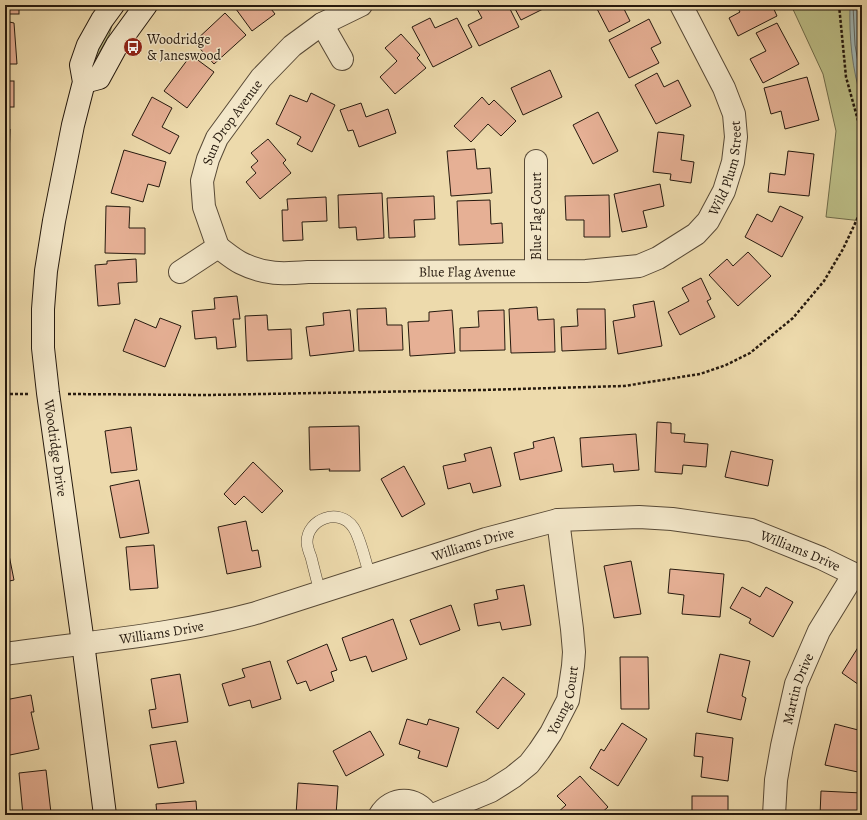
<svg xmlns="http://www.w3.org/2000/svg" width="867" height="820" viewBox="0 0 867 820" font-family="Alegreya,serif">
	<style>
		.green { fill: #bcbe87; stroke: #706c4a }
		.water { fill: #a0b7b6; stroke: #6f7873 }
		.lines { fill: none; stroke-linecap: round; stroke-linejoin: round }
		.shore { stroke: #626862; stroke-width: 1 }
		.building { fill: #e6b095; stroke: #25190e }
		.lane-casing { stroke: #574936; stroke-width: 12 }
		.street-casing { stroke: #574936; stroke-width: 24 }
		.secondary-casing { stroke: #25190e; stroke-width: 24 }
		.path { stroke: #25190e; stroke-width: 2.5; stroke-dasharray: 3 2; stroke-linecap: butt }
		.lane { stroke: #f3e7c9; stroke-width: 11 }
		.street { stroke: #f3e7c9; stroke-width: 22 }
		.secondary { stroke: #f3e7c9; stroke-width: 22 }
		.labels { text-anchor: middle; stroke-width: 3; stroke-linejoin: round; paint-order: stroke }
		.poi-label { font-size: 14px; fill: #25190e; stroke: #f3e7c9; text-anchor: start }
		.street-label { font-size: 14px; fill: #25190e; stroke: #f3e7c9 }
	</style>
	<rect width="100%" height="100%" fill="#eddaac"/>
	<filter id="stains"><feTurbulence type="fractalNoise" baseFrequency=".005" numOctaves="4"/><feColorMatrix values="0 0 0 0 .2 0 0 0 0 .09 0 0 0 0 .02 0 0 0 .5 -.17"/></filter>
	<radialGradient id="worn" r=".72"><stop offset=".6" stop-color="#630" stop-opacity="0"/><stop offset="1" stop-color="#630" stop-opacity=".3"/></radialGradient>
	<g class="green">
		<path d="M791,5H862V221L826,217L836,131L823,74Z"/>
		<path d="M113,22L109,35L89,71L100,42Z"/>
	</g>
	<path class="water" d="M850,5H862V100C852,70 849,37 850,5Z"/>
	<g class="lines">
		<g class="shore">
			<path d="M853,5L855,45L862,85"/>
			<path d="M858,5V19L862,58"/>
		</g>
	</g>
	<g class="building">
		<rect x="5" y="5" width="14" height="9"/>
		<path d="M233,5H268L275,14L252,31Z"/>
		<path d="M475,5H508L519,27L479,46L468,25L482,18Z"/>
		<path d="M513,5H551L521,20Z"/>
		<path d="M595,5H622L630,21L609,32Z"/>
		<path d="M736,5H772L777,16L738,36L729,18L740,12Z"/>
		<path d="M225,13L246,35L214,64L194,42Z"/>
		<path d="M430,18L435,28L457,18L472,47L433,67L412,27Z"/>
		<path d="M649,19L661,43L651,48L659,63L629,78L609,40Z"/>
		<path d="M5,21L14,23L17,64H5Z"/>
		<path d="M777,23L799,64L763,83L750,59L766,51L756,33Z"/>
		<path d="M401,34L420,55L417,58L426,68L395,94L380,77L397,61L385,48Z"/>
		<path d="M191,55L214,72L187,108L164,91Z"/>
		<path d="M550,70L562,97L523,115L511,88Z"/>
		<path d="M657,73L664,87L678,80L691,106L656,124L635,85Z"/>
		<path d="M807,77L819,120L785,129L781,111L771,114L764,88Z"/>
		<rect x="5" y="81" width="9" height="26"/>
		<path d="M311,93L335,105L312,152L297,144L301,137L276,124L290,95L307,102Z"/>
		<path d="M152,97L172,108L162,127L179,136L170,154L132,135Z"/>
		<path d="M482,97L489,105L494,100L516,121L501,136L488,124L471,142L454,126Z"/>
		<path d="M361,103L366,117L388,109L396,133L359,147L353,130L348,131L340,110Z"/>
		<path d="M598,112L618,151L593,164L573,125Z"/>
		<path d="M5,129H10L9,158H5Z"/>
		<path d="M658,132L684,135L681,160L694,162L691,183L670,180L671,174L653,172Z"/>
		<path d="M268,139L286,160L283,163L291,173L260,199L246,182L256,173L251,167L258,161L251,153Z"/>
		<path d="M475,149L477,169L490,168L492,193L451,196L447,151Z"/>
		<path d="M124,150L166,162L159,187L148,184L143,202L111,193Z"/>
		<path d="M788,151L814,154L809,196L768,192L770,173L785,175Z"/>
		<path d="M660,184L664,206L643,211L647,227L622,232L614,194Z"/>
		<path d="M382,193L384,238L357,240L356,227L339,228L338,195Z"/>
		<path d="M609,195L610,237H584V220H566L565,196Z"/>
		<path d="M434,196L435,219L414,220L415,237L389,238L387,198Z"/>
		<path d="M326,197L327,221L302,222L303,240L283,241L282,210H288L287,199Z"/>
		<path d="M490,200L491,224L502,223L503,243L459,245L457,201Z"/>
		<path d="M106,206L130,207L129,228H145V254L105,253Z"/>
		<path d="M780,206L803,217L782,257L745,237L757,214L772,222Z"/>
		<path d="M748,252L771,276L738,306L709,275L727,259L733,266Z"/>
		<path d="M136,259L137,282L118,283L120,304L98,306L95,265L107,264V261Z"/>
		<path d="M701,278L711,299L707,301L715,317L680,335L668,312L689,301L682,288Z"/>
		<path d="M237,296L240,319H233L236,347L217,349L216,337L195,339L192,311L215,309L214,298Z"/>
		<path d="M654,301L662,346L618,354L613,321L635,317L633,305Z"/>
		<path d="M537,307L538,320L554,319L555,352L511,353L509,309Z"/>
		<path d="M386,308L387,325H402L403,350L359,351L357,309Z"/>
		<path d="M577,309H605L606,349L562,351L561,327L578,326Z"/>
		<path d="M350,310L354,351L310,356L306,327L324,325L323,313Z"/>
		<path d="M452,310L455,353L410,356L408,322L429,321V312Z"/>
		<path d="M504,310L505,350L460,351V328L479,327L478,311Z"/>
		<path d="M267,315L268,330L291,329L292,359L247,361L245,316Z"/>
		<path d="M160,318L181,326L165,367L123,351L135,319L156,328Z"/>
		<path d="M657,422L671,423V433L685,434L684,442L708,444L706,467L683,465L682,474L655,472Z"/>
		<path d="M359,426L360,471H329L330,469L310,470L309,427Z"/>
		<path d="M131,427L137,470L111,473L105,431Z"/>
		<path d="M636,434L639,470L614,472L613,464L582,467L580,438Z"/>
		<path d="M554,437L562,471L520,480L514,453L534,448L533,442Z"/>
		<path d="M491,447L501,486L473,493L470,483L448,489L443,466L466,461L464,454Z"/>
		<path d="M731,451L773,460L768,486L725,477Z"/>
		<path d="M253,462L283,491L262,513L244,496L235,505L224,494Z"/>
		<path d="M404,466L425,504L402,517L381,479Z"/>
		<path d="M139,480L149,533L120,538L110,486Z"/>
		<path d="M5,486L9,511H5Z"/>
		<path d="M246,521L252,551L258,550L261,567L227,574L218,527Z"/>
		<path d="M5,524L8,540L5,541Z"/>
		<path d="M154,545L158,588L130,590L126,547Z"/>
		<path d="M8,550L14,580L5,582V551Z"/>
		<path d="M631,561L641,614L614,618L604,566Z"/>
		<path d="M670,569L724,574L720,617L682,614L684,595L668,593Z"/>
		<path d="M524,585L531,625L502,630L500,622L478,626L474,604L498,599L496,590Z"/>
		<path d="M742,587L760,597L766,587L793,602L773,637L749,623L751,619L730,608Z"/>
		<path d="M5,590L8,603L5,604Z"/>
		<path d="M451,605L460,630L420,645L410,620Z"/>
		<path d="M393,619L407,659L372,672L366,656L350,661L342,638Z"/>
		<path d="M862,641V687L842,673Z"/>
		<path d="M327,644L337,670L331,672L334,681L310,691L306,681L297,684L287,661Z"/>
		<path d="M720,654L750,661L742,696L746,698L741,720L707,712Z"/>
		<path d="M620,657H648L649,709H621Z"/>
		<path d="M270,661L281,699L252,708L250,700L229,706L222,684L245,677L242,669Z"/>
		<path d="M180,674L188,722L152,728L149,710L156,709L151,679Z"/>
		<path d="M503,677L525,694L498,729L476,712Z"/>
		<path d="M31,695L34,712H31L39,749L5,756V700Z"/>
		<path d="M407,719L427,725L429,719L459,728L447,767L418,758L420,751L399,744Z"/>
		<path d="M622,723L647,739L618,786L590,768L601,749L604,751Z"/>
		<path d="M835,724L862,731L858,748L862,749V754L858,772L825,765Z"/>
		<path d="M370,731L384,755L346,776L333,751Z"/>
		<path d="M696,733L733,738L728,781L701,777L703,757L694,756Z"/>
		<path d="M176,741L184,783L158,788L150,745Z"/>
		<path d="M46,770L51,813L23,815L19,773Z"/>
		<path d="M580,776L608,807L599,815H555L566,805L557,796Z"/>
		<path d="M298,783L338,786L336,815H296Z"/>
		<path d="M821,791L862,793L861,815H820Z"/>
		<rect x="692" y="796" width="36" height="19"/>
		<path d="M196,801L197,815H157L156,804Z"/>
	</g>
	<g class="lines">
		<defs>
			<path id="lane" d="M320,592C317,581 314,569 311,557C309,552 307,547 307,542C307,519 339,507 353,527C360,536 366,564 370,576"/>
			<g id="street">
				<path d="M322,24L342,59"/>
				<path d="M536,161V271"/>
				<path id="s1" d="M218,247C225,252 233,259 241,263C265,275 283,274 308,272L586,271L618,268L639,266L658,258L696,234L708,221L724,191L733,162L736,137L734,114L724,88L681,5"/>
				<path id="s2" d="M218,247L204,207L202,181L208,159L217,138L261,78L292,46L322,24L361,5"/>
				<path d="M180,272L218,247"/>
				<path id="s3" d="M5,654C89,642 174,635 256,613L486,539L558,520L639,517L672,519L751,530L821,558L862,578"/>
				<path d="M380,815C391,796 417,796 428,815"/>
				<path id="s4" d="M433,815L491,791L513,777L529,764L539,751L551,733L568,700L573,666L574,652L572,629L558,520"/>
				<path id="s5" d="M774,815L776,780L782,746L796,684L819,631L854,574"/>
			</g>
			<g id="secondary">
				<path d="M84,82L99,78L117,45L146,5"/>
				<path d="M105,815L83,643L48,393L43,348V309L46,271L54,221L73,125L84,82L81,65L88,45L102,20L113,5"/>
			</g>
		</defs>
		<use href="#lane" class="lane-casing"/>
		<use href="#street" class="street-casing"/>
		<use href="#secondary" class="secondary-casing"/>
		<g class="path">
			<path d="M839,5L846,77L862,135"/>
			<path d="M5,394H29"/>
			<path d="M68,394L208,395L482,390L624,386L700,374L726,365L750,353L793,318L824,281L843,249L859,215L862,211"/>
		</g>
		<use href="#lane" class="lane"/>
		<use href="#street" class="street"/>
		<use href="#secondary" class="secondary"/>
	</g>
	<defs>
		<symbol id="bus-disc" viewBox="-11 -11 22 22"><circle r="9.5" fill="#8f2418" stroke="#f3e7c9"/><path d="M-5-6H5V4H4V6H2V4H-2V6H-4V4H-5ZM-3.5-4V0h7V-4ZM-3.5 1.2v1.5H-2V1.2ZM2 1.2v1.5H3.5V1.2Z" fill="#fff"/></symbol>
	</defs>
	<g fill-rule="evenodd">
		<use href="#bus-disc" x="122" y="36" width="22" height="22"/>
	</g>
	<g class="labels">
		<g class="poi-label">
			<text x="147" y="44">Woodridge<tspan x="147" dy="16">&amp; Janeswood</tspan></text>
		</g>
		<g class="street-label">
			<text dy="5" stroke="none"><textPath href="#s2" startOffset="135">Sun Drop Avenue</textPath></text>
			<text dy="5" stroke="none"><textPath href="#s1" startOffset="568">Wild Plum Street</textPath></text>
			<text transform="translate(536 216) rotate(-90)" y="5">Blue Flag Court</text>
			<text dy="5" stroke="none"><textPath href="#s1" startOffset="256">Blue Flag Avenue</textPath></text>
			<text transform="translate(56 448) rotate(82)" y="5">Woodridge Drive</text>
			<text dy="5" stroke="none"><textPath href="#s3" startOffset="482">Williams Drive</textPath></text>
			<text dy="5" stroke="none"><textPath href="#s3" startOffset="818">Williams Drive</textPath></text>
			<text dy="5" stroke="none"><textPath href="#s3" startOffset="158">Williams Drive</textPath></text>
			<text dy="5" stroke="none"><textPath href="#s5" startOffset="129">Martin Drive</textPath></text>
			<text dy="5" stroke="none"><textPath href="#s4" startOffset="183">Young Court</textPath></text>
		</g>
	</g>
	<rect width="867" height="820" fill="none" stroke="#eddaac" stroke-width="20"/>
	<rect x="6" y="6" width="855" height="808" fill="none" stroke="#25190e" stroke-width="2"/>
	<rect x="10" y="10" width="847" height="800" fill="none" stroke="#25190e"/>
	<rect width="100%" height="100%" filter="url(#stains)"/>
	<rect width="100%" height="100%" fill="url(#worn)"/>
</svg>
